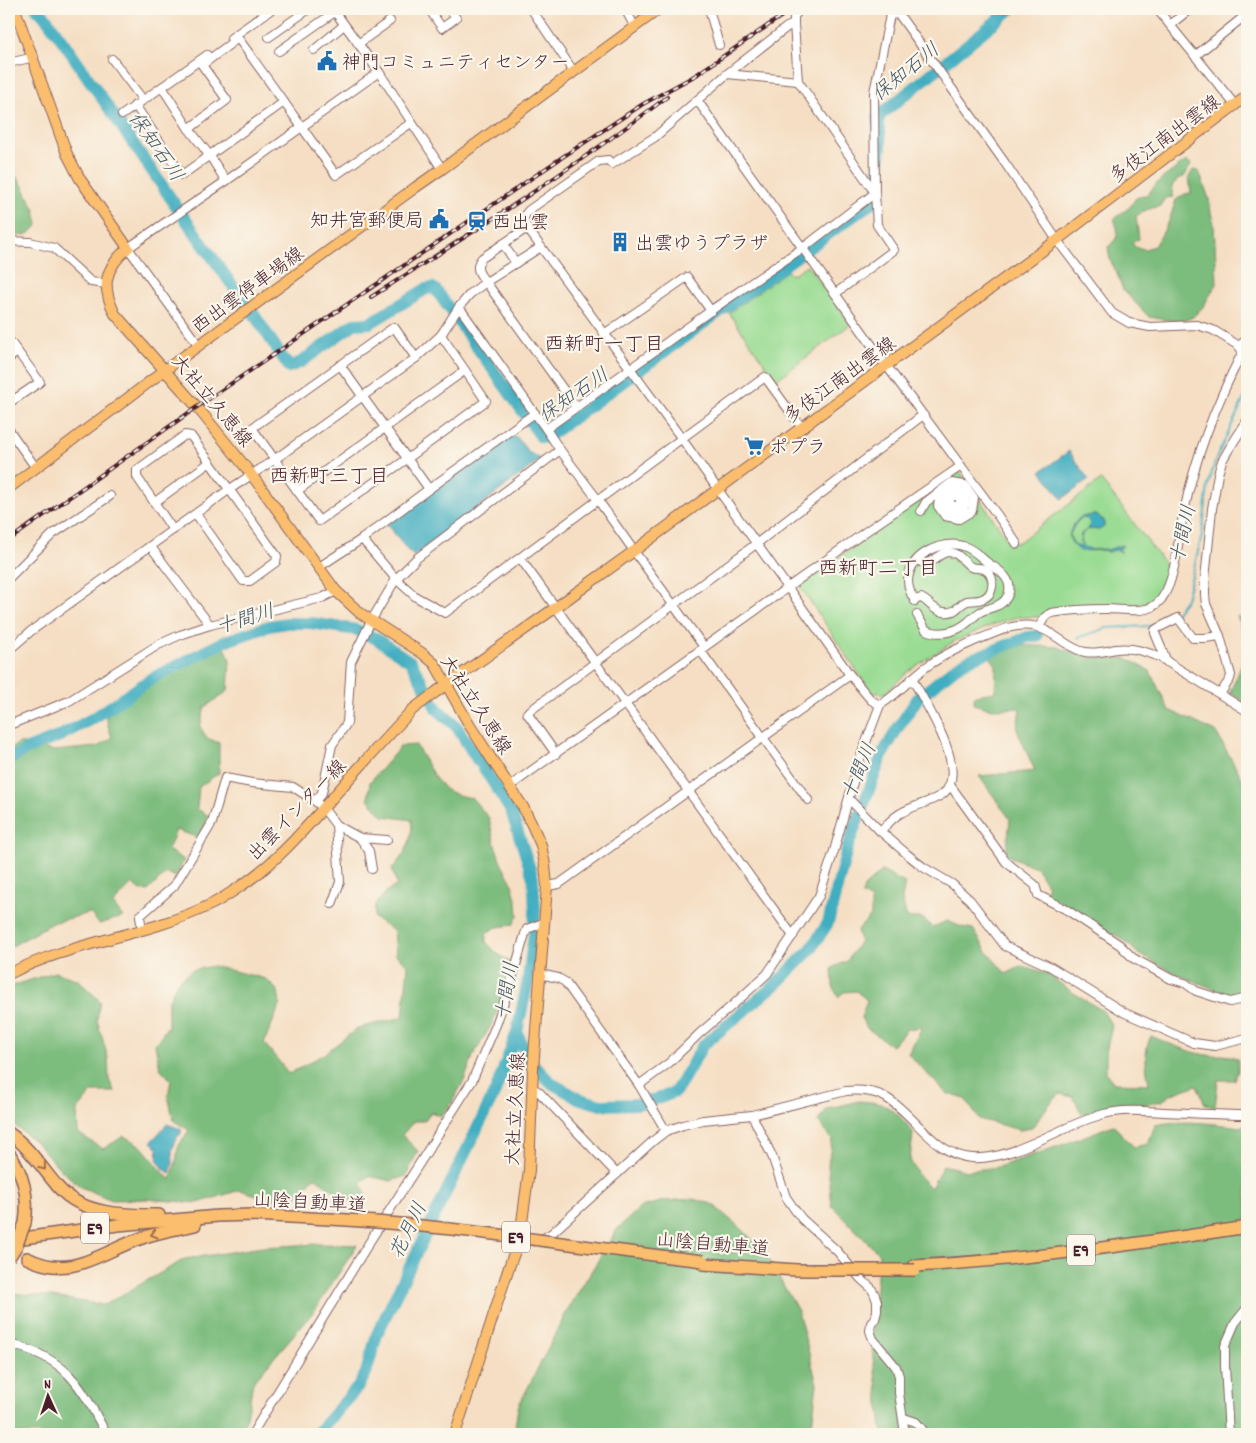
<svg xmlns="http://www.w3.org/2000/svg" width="1256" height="1443" viewBox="0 0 1256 1443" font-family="Dekko,'Klee One',sans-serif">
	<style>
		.green { fill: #9adc93; stroke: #727e5f }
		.forest { fill: #7bbc7d; stroke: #626e54 }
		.water { fill: #41adc0; stroke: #466676; fill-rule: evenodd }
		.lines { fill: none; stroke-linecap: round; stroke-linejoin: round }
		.stream { stroke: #41adc0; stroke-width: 2 }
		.river { stroke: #41adc0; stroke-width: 12 }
		.minor-casing { stroke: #866260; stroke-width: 10 }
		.major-casing { stroke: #866260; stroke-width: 12 }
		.highway-casing { stroke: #866260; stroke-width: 14 }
		.minor { stroke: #fff; stroke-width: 8 }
		.major { stroke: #fbbe6e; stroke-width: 10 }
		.highway { stroke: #fbbe6e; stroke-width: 11 }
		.rail-casing { stroke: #4a1f2b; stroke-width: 4 }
		.rail { stroke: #fbf7ec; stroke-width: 2; stroke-dasharray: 5.5; stroke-linecap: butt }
		.highway-bridge-casing { stroke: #866260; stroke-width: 14; stroke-linecap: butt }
		.highway-bridge { stroke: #fbbe6e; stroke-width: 11 }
		.oneway { stroke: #a26e4c }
		.labels { text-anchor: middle; stroke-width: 4.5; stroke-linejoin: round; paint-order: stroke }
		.shield { fill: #fbf7ec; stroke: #7f6065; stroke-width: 1 }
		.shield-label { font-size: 18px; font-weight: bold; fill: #4a1f2b }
		.poi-label { font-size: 19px; fill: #4a1f2b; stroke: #fbf7ec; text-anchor: start }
		.street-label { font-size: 19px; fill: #4a1f2b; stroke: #fbf7ec }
		.water-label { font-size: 20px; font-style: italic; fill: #465867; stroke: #fbf7ec }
		.neighbourhood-label { font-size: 20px; fill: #4a1f2b; stroke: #fbf7ec }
	</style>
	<rect width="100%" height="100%" fill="#fbf7ec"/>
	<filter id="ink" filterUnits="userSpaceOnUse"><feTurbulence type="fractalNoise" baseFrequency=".02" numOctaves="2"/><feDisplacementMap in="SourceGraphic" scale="10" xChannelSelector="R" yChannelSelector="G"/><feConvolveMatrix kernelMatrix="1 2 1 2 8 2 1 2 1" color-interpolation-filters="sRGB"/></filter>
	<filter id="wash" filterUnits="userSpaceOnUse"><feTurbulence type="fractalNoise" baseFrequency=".0096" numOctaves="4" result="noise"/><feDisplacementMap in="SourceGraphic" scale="20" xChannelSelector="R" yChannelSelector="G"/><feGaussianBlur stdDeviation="1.12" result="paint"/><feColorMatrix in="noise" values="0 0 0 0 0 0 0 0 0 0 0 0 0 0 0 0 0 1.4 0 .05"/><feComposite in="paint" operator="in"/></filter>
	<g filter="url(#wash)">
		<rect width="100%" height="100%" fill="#f5dec3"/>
		<g class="green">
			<path d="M807,265L851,324L776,380L729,313L787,271L792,275Z"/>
			<path d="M958,472L961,473L1011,544L1019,542L1101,480L1171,572C1166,585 1163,598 1150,604L1102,606L1047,612L1039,617H1017L995,624L955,641L931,656L909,671L884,694L871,692L801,588V585Z"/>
		</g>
		<g class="forest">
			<path d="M1188,161L1191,165L1184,177L1179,178L1172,186L1173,197L1165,198L1160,206L1146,210L1136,216L1139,239L1132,243L1135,247L1145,249L1154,246L1161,236L1169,221L1176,200L1185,194L1191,193L1189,177L1193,170L1199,171L1209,199L1211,213L1214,224L1217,283L1203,307L1193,317L1183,321L1167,320L1149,317L1123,290L1116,271L1110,260L1108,247C1120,236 1119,233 1114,219L1130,207L1136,198L1148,194L1159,181L1183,163Z"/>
			<path d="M9,165L13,173L19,179L35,210L38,225C28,236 23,237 9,234Z"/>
			<path d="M1237,616L1247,621V704L1230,693L1241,666L1246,642Z"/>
			<path d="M215,642L226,649L230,660L228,691L205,707L200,727L207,738L219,743V773L199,787L197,809L209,816L199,838L176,830L168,850L184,860L176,877L166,873L148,891H143L132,884L113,904L123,917L99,924L90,913L52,923L9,948V750L19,743L54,751L97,747L112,738L107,722V703L152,673Z"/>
			<path d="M1017,645L1058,647L1091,658H1126L1150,671L1169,710L1216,732L1247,787V992L1230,995L1181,976L1138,954L1125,941L1043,892L1048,886L1036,867L1006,855L1010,819L979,776L1035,771L1017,730L1020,708L992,709L973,704L975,695L995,692L996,665L989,656Z"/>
			<path d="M416,745L435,778L446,790L457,795L472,798L489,818L494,842L502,865L511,881L517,902L518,916L513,925L497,927L486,933V942L498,954L510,962L509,974L493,1022L473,1056L464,1081L448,1109L440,1116L431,1112L424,1121H414L402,1135L418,1151L406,1176L391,1181L369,1176L361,1182L366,1196L362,1204L353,1203L314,1177L296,1198L280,1202L240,1190L198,1203L146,1199L112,1200L81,1187L61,1170L37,1143L15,1126L9,1108V987L55,972L78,980L100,1001L97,1020L108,1058L109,1080L115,1092H92L77,1111L78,1133L103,1149L124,1136L141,1146L170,1180L176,1162L178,1147L189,1130L174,1121L168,1096L171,1080L160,1068L155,1044L168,1026V1002L177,982L192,970L213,966L266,979L278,991L280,1005L264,1043L289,1074L324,1054L358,1028L403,1017L408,965L396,955L394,931L374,918L375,905L386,892L397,885L392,869C406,852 412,843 412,820L383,816L368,799L370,782L401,746Z"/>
			<path d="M882,871L905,883L902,899L907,918H922L933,927L947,921L962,927L973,929L988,953L1006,974L1022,966L1046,973L1072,992L1103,1011L1112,1026L1106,1052V1073L1114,1083L1149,1084C1146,1066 1143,1053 1151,1036C1170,1044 1188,1052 1207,1055C1220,1056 1226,1053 1238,1059V1070L1235,1080H1218L1215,1108L1205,1104L1197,1085L1172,1094L1162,1101L1135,1106H1120L1082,1114L1073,1097L1060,1094L1049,1105L1032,1128L1020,1130L979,1119L965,1099L946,1093L908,1054L922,1027L907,1029L892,1046L867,1028L861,1018L867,1000L856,991L844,992L838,997L833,986L832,968L847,961L860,941L857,930L871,916V900L862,895L864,887Z"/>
			<path d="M859,1101C867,1102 877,1102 884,1105C896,1111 906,1122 913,1133L910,1160L918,1175L931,1188L943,1165L967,1171L998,1167L1070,1142L1113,1125L1134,1147L1148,1144L1155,1125C1184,1119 1213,1124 1242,1127L1247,1121V1434H883L871,1342L879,1254L832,1206L828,1165L832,1140L818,1121L827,1109Z"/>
			<path d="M693,1199L712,1204L745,1232L765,1253L798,1311L817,1384L811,1434H514L518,1407L568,1309L618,1228L641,1207L664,1201Z"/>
			<path d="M318,1244L357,1245L315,1310L253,1382L247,1417L239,1434H9V1293L46,1296L104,1305L185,1259L263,1247Z"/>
		</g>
		<g class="water">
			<path d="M509,436L517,437L528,452L541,459L414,556L408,551L387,524Z"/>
			<path d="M1069,451L1089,480L1062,499L1041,471Z"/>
			<path d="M1092,515H1096L1104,520V527L1099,530L1089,529L1082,533L1081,542L1083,546L1092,550L1105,549L1107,550L1122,545V547L1118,549L1122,552L1116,550L1107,552L1104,550L1081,551C1070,544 1066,536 1074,524C1076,522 1078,519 1080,518C1083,516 1088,516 1092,515ZM1083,518L1088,519L1090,524L1088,529L1081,534L1080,542L1082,546L1080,547C1075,546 1070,540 1070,535C1072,528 1077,520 1083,518Z"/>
			<path d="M167,1124L181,1129V1134L177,1137L172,1151L173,1163L170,1173L164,1169L157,1159L158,1149L151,1142Z"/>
		</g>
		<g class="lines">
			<g class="stream">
				<path d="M1172,617L1186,599L1192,576L1202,535L1208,486L1216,459L1247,392"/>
				<path d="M1077,638L1107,628L1150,626L1166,620"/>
			</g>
			<g class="river">
				<path d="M37,9L44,15L64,43L183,216L247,306"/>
				<path d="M253,313L289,367L301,362L354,324L370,323L426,289L433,288L436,290L541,437L546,438L715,315L877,199L881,142L878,117L1011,9"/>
				<path d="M9,760L27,749L60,736L97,716L151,679L221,643L269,626L286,623H311L357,630L375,638L411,662L437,709L457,727L478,761L480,762L511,811L533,878L535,911L534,934L527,985L517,1032L495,1092L377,1334L366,1373L358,1387L316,1434"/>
				<path d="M517,1032L528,1059L551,1083L580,1099L601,1105L639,1104L663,1097L675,1092L684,1078L703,1045L775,985L811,949L828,923L847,849L882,755L899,726L918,698L955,668L971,659L1028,637L1037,636"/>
			</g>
		</g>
	</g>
	<g filter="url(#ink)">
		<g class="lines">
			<defs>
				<g id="minor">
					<path d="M333,9L379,72L442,169"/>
					<path d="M429,9L442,28L456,18L449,9"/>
					<path d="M533,9L534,13L574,72"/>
					<path d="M625,9L635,27"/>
					<path d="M709,9L719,45"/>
					<path d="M895,9L1005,163L1057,240L1112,313L1129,323L1150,327L1197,325L1213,330L1239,346L1247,360"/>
					<path d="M1157,9L1235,105"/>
					<path d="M794,24V16L801,9"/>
					<path d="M1170,25L1190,9"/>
					<path d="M269,37L309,9"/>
					<path d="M231,38L272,9"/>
					<path d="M358,44L390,21"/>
					<path d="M314,50L344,25"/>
					<path d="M279,51L339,9"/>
					<path d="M1195,56L1247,14"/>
					<path d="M112,59L143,100"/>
					<path d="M9,63L34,57"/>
					<path d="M727,74L798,81"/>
					<path d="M162,87L207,55"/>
					<path d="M697,100L886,365L998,516L1017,544"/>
					<path d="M135,105L182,175L284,102"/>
					<path d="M122,115L162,87L189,129L210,156L226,181"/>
					<path d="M189,129L227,100L202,65L238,38L336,175L411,123"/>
					<path d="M875,193L798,81L794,24L787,27L727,74L655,137L612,164L608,160L599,161L529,210C523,216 523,220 527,228L682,439L850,675L871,700L880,705"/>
					<path d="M527,228L482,258C474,267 479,274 486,282L541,247"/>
					<path d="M9,241L30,242L54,248L91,282L106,284"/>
					<path d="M503,244L516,263"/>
					<path d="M836,293L894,250L877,225L875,193L874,92L890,15L899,14L904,9"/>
					<path d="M459,307L546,429L560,450L598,500L634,551L704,647"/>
					<path d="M604,334L687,277L711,311"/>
					<path d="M9,340L40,382L9,403"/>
					<path d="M199,346L128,248L226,181L379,72"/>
					<path d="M1239,346L1247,339"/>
					<path d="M9,358L18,352"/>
					<path d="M416,358L394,327L252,428L319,521L407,459L486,401L441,335"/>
					<path d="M340,365L429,489"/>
					<path d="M546,429L716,307L807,245L875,193"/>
					<path d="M9,430L36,468"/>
					<circle cx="955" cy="501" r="11"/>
					<path d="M297,491L464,371"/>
					<circle cx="955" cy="501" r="5"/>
					<path d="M155,502L209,463"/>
					<path d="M921,511L926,502L951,483L965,485L974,498L972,511L959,519L945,516L938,506L940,492L945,488"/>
					<path d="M173,530L137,477V470L185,435L191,436L277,556L276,562L250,581H243L196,514"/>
					<path d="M362,539L396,579L416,597L445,613L765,377L802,428"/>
					<path d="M151,547L210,625"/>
					<path d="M520,558L793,936"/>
					<path d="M319,567L362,539L429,489L535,413"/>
					<path d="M9,578L53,534L110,496"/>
					<path d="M914,600L921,598C930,602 933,611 944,612C957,614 957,605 967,601C972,600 978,601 982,599C994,595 996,578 986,570C981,567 976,569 971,567C963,562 960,553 949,552C937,552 931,569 919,561"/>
					<path d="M915,601C911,595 908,587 908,580C910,554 942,540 963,546C975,549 981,559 991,565C1001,571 1014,581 1008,595C1003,607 990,607 980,612C975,615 972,619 968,622C957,632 939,636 926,630L917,615"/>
					<path d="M1039,627L1045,617L1051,613C1069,610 1089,609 1107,609C1121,609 1139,613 1152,607C1168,599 1173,573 1176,557C1179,542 1180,527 1184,512C1195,457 1217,402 1242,353"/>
					<path d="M9,650L31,631L230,489L274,460L416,358L441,335L459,307L470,294L486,282L576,407"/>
					<path d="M700,650L808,800"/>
					<path d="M1167,662L1155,633V630L1158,628L1178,618L1193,638H1205L1220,636"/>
					<path d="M1220,694L1230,679L1231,675L1220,636L1206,604L1205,595V579L1212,509L1218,474L1222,461L1229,449L1247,421"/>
					<path d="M9,725L69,701L158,645L180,635L210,625L322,598L336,591"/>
					<path d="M556,754L527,713L756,544L923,415"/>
					<path d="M950,785L1006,862L1035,885L1038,895L1067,910L1120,945L1133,958L1171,979L1185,983L1196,991L1230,1002L1247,998"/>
					<path d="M510,786L868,530L961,466"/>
					<path d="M849,799L880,831L907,854L923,867L952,884L970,900L1005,946L1051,967L1125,1013L1194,1043L1215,1046L1247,1038"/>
					<path d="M315,801L322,793L332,745L347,723L351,662L371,621L396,579L417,558L560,450"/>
					<path d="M336,825L360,838L387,840"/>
					<path d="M880,831C887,825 893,817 901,813C914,805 930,803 943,794C971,771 924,702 912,678"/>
					<path d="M360,838L369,851L372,869"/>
					<path d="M547,886L559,884L850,675"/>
					<path d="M142,930L140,916L174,886L197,848L212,823L225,778L252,783L293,787L315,801L323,808L336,825L340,882L332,904"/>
					<path d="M540,974L558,978L565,982L639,1085L666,1131"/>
					<path d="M639,1085L669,1063L700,1033L734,1004L767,974L819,896L834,851L859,761L880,705C897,695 910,679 926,667C950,650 979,639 1007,628C1030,622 1041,626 1061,640C1069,645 1075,650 1085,652C1096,654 1105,651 1116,649C1132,647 1146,651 1161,658L1247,711"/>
					<path d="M532,1087L539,1092L617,1174"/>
					<path d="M752,1115L772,1156L786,1197L795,1210L802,1219L837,1251L860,1278L871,1288L874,1293L877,1301V1311L875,1319L871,1323L870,1331L873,1339L896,1367L899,1376V1393L905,1434"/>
					<path d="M540,1239L544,1238L552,1233L617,1174L653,1141L666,1131L683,1125L703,1120L752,1115L846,1091C858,1090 872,1091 883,1096C915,1113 933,1155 972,1158C1013,1161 1063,1124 1104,1114C1124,1109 1144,1111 1164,1112C1192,1113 1220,1115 1247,1115"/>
					<path d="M9,1344C66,1357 81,1385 106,1434"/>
					<path d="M904,1418L916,1422L926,1434"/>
					<path d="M252,1434L372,1238L472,1081L496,1025L511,982L525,934L527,929L543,923"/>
					<path d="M1229,1434L1225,1366V1346L1235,1323L1247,1308"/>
				</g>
				<g id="major">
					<path d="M15,9L67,154L80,179L128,248C104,269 101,286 115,314L197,407L251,474L336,591L360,613L422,653L435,664L470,726L523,807L532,825L541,845L545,865L547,886L533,1069L529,1170L520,1237L508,1270L455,1434"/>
					<path d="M9,488L165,370L416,187L442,169L659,9"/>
					<path d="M9,974C73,941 148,936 212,904C220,900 227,895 235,890C272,866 297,838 326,805C354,773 383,741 412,710L436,692L555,608L634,551L1057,240L1247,96"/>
				</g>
				<g id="highway">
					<path d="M9,1133C29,1147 42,1168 58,1187C82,1215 125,1215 159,1215"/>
					<path d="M9,1153C24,1174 29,1197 25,1223"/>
					<path d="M9,1240L118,1225L218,1216L252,1215L329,1219"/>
					<path d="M27,1258C72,1281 100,1252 142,1238C159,1232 177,1229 195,1225"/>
					<path d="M703,1264L797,1270"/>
					<path d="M914,1266C1026,1260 1137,1244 1247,1227"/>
				</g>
			</defs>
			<use href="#minor" class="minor-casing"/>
			<use href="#major" class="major-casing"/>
			<use href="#highway" class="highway-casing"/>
			<use href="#minor" class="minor"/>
			<use href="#major" class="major"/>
			<use href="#highway" class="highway"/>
			<defs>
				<g id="rail">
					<path d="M693,77L792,9"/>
					<path d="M371,297C472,233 572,169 667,97"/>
					<path d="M9,540L197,407L564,156L643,104L698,74"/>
				</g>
			</defs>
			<use href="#rail" class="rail-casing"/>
			<use href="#rail" class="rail"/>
			<defs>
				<g id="highway-bridge">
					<path d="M329,1219C454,1225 578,1247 703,1261"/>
					<path d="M9,1257L16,1247L25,1223"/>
					<path d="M797,1270H915"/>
				</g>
			</defs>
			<use href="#highway-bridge" class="highway-bridge-casing"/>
			<use href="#highway-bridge" class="highway-bridge"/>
		</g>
		<defs><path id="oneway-chevron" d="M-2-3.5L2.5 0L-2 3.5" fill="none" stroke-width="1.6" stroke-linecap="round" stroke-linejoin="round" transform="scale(1.25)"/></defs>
		<g class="oneway">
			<use href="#oneway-chevron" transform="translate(43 1167) rotate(51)"/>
			<use href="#oneway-chevron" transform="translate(154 1234) rotate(164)"/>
		</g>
	</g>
	<defs>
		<symbol id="civic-bare" viewBox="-9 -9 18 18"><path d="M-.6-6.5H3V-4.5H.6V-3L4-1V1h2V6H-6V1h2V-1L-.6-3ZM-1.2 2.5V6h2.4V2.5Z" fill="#1f6fb2" stroke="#fbf7ec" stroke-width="2.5" paint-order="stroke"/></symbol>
		<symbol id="station-bare" viewBox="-9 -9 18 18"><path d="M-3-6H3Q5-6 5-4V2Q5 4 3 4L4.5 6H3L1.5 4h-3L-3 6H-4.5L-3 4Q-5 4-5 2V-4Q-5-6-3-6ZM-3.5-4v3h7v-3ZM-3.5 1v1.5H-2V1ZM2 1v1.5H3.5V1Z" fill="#1f6fb2" stroke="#fbf7ec" stroke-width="2.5" paint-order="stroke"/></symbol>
		<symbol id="building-bare" viewBox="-9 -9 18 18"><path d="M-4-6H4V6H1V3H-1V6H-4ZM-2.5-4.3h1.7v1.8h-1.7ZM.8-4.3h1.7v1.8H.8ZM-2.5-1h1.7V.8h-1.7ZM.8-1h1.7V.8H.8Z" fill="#1f6fb2" stroke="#fbf7ec" stroke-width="2.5" paint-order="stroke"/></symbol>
		<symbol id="supermarket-bare" viewBox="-9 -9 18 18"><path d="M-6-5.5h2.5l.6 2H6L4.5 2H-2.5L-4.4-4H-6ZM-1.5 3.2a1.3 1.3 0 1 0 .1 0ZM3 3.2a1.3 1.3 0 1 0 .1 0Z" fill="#1f6fb2" stroke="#fbf7ec" stroke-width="2.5" paint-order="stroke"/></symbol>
	</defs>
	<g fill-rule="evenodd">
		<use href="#civic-bare" x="313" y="47" width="28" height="28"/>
		<use href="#civic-bare" x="425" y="205" width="28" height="28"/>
		<use href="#station-bare" x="463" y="207" width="28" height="28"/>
		<use href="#building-bare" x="606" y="228" width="28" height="28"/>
		<use href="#supermarket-bare" x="740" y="432" width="28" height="28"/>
	</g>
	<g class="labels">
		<g class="shield">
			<rect x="81" y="1212.5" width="28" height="31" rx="4"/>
			<rect x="502" y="1221.5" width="28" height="31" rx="4"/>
			<rect x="1067" y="1234.5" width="28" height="31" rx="4"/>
		</g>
		<g class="shield-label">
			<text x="95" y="1234">E9</text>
			<text x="516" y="1243">E9</text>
			<text x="1081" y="1256">E9</text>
		</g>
		<g class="poi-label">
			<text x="342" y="68">神門コミュニティセンター</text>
			<text x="424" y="226" text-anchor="end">知井宮郵便局</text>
			<text x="492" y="228">西出雲</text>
			<text x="635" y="249">出雲ゆうプラザ</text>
			<text x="769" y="453">ポプラ</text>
		</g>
		<g class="street-label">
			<text transform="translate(1164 138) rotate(-37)" y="7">多伎江南出雲線</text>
			<text transform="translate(247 289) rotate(-36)" y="7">西出雲停車場線</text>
			<text transform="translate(839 379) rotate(-36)" y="7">多伎江南出雲線</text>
			<text transform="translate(213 400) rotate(50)" y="7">大社立久恵線</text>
			<text transform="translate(477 704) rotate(57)" y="7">大社立久恵線</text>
			<text transform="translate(296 809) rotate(-46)" y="7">出雲インター線</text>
			<text transform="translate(514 1109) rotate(-87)" y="7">大社立久恵線</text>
			<text transform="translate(310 1201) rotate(3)" y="7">山陰自動車道</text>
			<text transform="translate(713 1243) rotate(5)" y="7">山陰自動車道</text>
		</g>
		<g class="water-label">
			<text transform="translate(905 71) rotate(-39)" y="7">保知石川</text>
			<text transform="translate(157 146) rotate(55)" y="7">保知石川</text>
			<text transform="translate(573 394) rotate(-34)" y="7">保知石川</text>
			<text transform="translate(1182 534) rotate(-78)" y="7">十間川</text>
			<text transform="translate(245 618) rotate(-17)" y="7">十間川</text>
			<text transform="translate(858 771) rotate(-67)" y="7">十間川</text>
			<text transform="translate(506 991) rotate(-81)" y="7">十間川</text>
			<text transform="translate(407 1230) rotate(-64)" y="7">花月川</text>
		</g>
		<g class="neighbourhood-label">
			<text x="604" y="350">西新町一丁目</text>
			<text x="329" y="482">西新町三丁目</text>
			<text x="878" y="574">西新町二丁目</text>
		</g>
	</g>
	<rect width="1256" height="1443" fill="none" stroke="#fbf7ec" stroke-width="30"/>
	<g transform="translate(48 1396) rotate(357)" stroke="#fbf7ec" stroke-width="4" paint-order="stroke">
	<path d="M0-4L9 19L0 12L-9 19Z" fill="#4a1f2b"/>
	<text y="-8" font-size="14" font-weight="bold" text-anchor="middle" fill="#4a1f2b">N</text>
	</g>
</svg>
